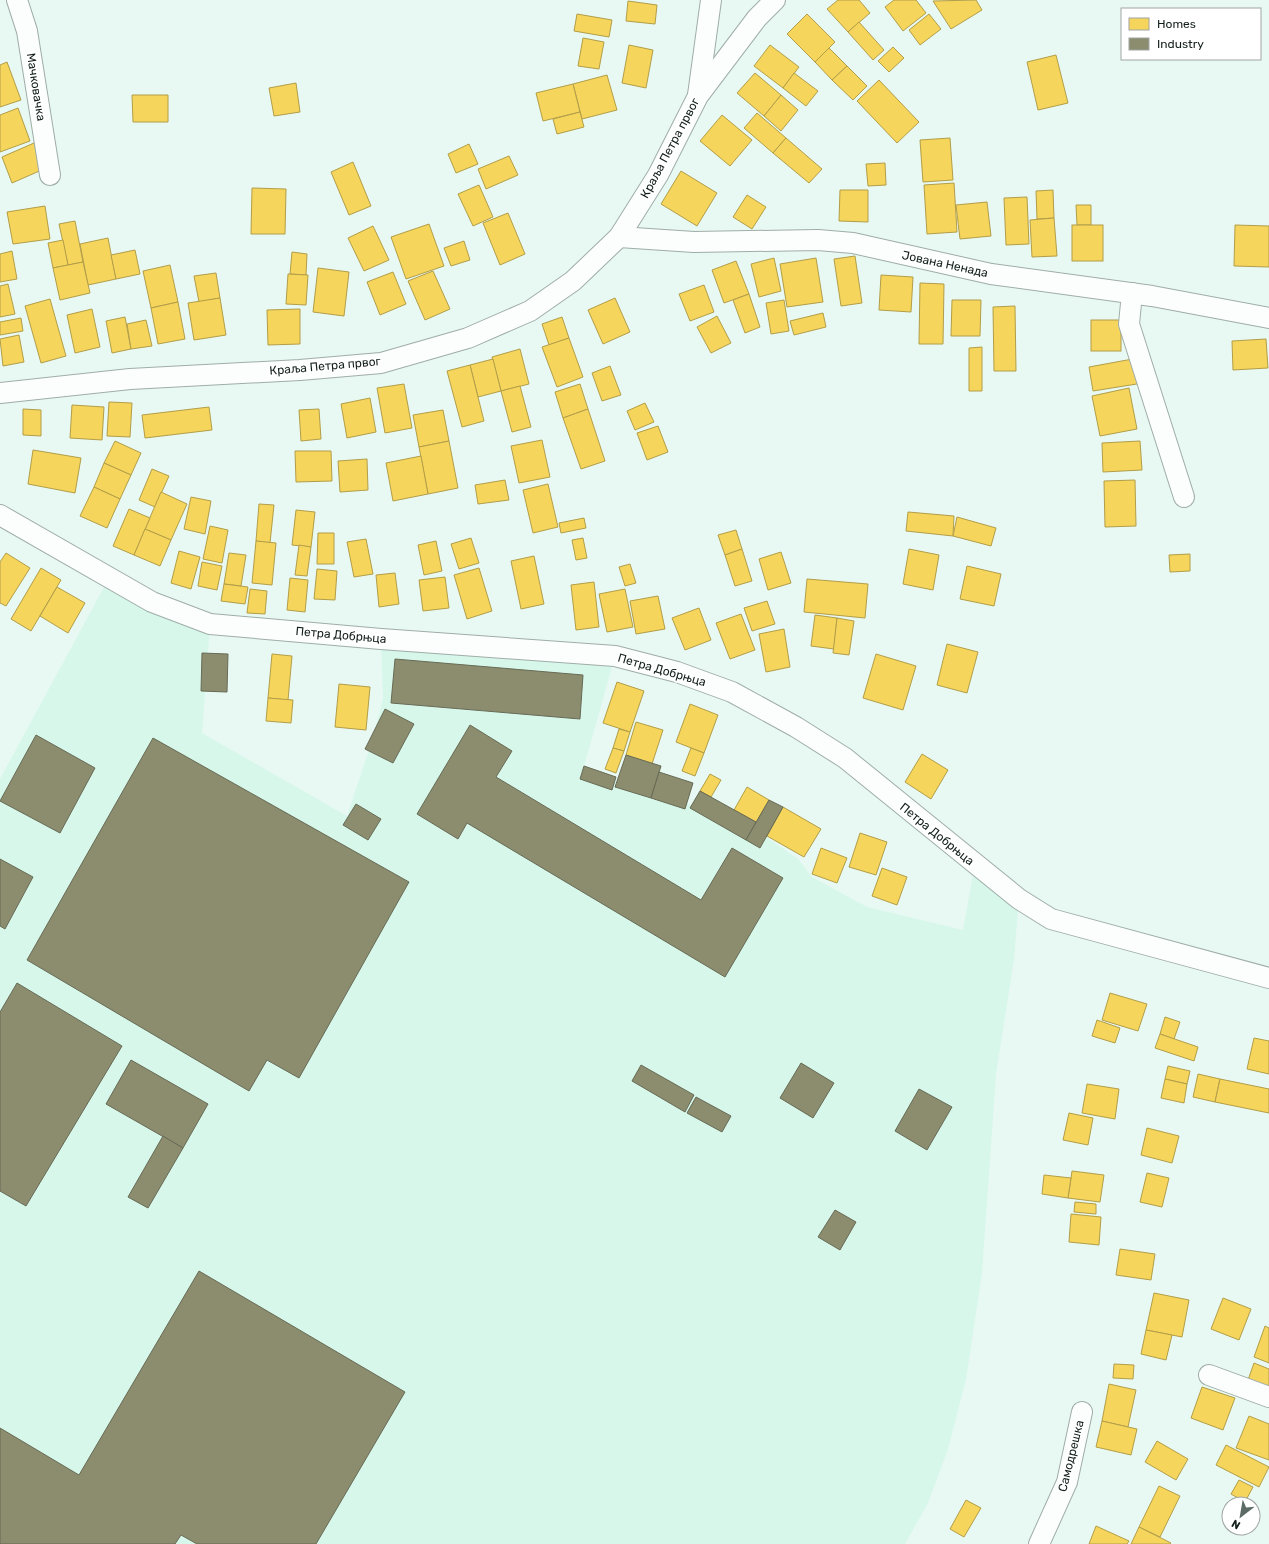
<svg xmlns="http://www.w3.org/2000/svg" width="1269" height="1544" viewBox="0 0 1269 1544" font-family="Rubik,sans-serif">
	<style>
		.built { fill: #d7f7eb }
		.homes { fill: #f6d55c; stroke: #b29e48 }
		.industry { fill: #8c8c6e; stroke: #676b55 }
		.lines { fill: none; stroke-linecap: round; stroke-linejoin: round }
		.street-casing { stroke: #9fada8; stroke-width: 22 }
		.street { stroke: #fcfefd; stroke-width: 20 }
		.labels { text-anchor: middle; stroke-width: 4; stroke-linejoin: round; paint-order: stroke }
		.street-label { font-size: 12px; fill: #121f1b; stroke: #fff }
	</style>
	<rect width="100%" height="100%" fill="#e8f8f2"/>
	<path class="built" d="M109,578L210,624L202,733L347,816L372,741L383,699L381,639L615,656L583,770L707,810L769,839L798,859L812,877L867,907L963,930L975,864L1019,899L1014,959L996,1074L982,1273L966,1379L948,1449L928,1503L905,1544H0V779Z"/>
	<g class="homes">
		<path d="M838,0H859L870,13L848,32L827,9Z"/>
		<path d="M894,0H916L926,13L903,31L885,7Z"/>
		<path d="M976,0L982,10L951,29L933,1Z"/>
		<path d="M628,1L657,5L655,24L626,21Z"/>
		<path d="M577,14L612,20L609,37L574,31Z"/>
		<path d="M807,14L835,42L815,62L787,34Z"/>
		<path d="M929,14L941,29L920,45L909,30Z"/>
		<path d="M859,22L884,50L873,60L848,32Z"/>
		<path d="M583,38L604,42L599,69L578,66Z"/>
		<path d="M629,45L653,50L646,88L622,83Z"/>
		<path d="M770,45L799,67L783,88L754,66Z"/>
		<path d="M893,47L904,58L889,72L878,61Z"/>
		<path d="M829,48L847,66L832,80L815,62Z"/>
		<path d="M1056,55L1068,103L1038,110L1027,62Z"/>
		<path d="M7,62L21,100L0,107V65Z"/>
		<path d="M847,66L867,86L853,100L832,80Z"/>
		<path d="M755,73L781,95L764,116L737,93Z"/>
		<path d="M794,73L818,91L806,106L783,88Z"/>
		<path d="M607,75L617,110L582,119L573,84Z"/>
		<path d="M879,80L919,122L897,143L857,101Z"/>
		<path d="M296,83L300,112L274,116L269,88Z"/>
		<path d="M573,84L580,112L543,121L536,93Z"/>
		<path d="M132,95H168V122H133Z"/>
		<path d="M781,95L798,110L781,131L764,116Z"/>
		<path d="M18,108L30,141L0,152V115Z"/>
		<path d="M580,112L584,127L557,134L553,119Z"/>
		<path d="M757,113L786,138L773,153L744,128Z"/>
		<path d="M722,115L752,140L730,166L700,141Z"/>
		<path d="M786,138L822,169L809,183L773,153Z"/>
		<path d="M950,138L953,180L923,182L920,140Z"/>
		<path d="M34,143L44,169L12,183L2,157Z"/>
		<path d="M469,144L478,164L456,173L448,154Z"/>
		<path d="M509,156L518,175L486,189L478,169Z"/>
		<path d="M353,162L371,206L349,215L331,172Z"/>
		<path d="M885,163L886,185L868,186L866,164Z"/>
		<path d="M681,171L717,193L697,226L661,204Z"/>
		<path d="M954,183L957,232L927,234L924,185Z"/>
		<path d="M479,185L493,217L473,226L458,194Z"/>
		<path d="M252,188L286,189L285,234H251Z"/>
		<path d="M840,190H868V222L839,221Z"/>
		<path d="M1053,190L1054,218L1037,219L1036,191Z"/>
		<path d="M747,195L766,207L752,229L733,217Z"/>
		<path d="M1027,197L1029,244L1006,245L1004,198Z"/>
		<path d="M987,202L991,236L960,239L956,205Z"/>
		<path d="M1076,205H1091V225H1077Z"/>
		<path d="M45,206L50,239L13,244L7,212Z"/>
		<path d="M508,213L525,254L500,265L483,223Z"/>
		<path d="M1054,218L1057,256L1032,257L1030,220Z"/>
		<path d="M75,221L83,262L68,265L59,224Z"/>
		<path d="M429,224L444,266L406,279L391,237Z"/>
		<rect x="1072" y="225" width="31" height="36"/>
		<path d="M1235,225L1269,226V267L1234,266Z"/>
		<path d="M373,226L389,260L364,271L348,238Z"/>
		<path d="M108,238L116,279L88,285L80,244Z"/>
		<path d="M63,240L68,265L53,268L48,243Z"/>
		<path d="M464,241L470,260L451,266L444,248Z"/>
		<path d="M135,250L140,274L116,279L111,255Z"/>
		<path d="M12,251L17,279L0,282V254Z"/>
		<path d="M292,252L307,254L306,275L290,274Z"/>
		<path d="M855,256L862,303L841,306L834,259Z"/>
		<path d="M774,258L781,291L759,297L751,264Z"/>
		<path d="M816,258L823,302L787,307L780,264Z"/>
		<path d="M736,261L749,294L724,303L712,270Z"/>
		<path d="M83,262L90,293L60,300L53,268Z"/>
		<path d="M170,265L178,302L151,308L143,271Z"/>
		<path d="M318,268L349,272L344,316L313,312Z"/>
		<path d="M433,271L450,309L425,320L408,281Z"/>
		<path d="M393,272L406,304L380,315L367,282Z"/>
		<path d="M216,273L220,298L199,302L194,276Z"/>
		<path d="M288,274L308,275L306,305L286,304Z"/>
		<path d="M881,275L913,277L911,312L879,310Z"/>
		<path d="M920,283L944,284L943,344H919Z"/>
		<path d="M8,284L15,314L0,317V286Z"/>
		<path d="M704,285L714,312L690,321L679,294Z"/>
		<path d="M749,294L760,327L745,333L733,300Z"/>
		<path d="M220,298L226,335L194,340L188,303Z"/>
		<path d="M615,298L630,332L603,344L588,310Z"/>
		<path d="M50,299L66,356L41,363L25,306Z"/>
		<path d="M784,300L789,331L771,334L766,303Z"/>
		<path d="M952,300H981L980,336H951Z"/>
		<path d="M178,302L185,339L158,344L151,308Z"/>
		<path d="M1015,306L1016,371H994L993,307Z"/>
		<path d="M92,309L100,347L75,353L67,315Z"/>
		<path d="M300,309V344L268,345L267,310Z"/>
		<path d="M823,313L826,327L794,335L790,321Z"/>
		<path d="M717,316L731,343L711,353L697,327Z"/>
		<path d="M125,317L131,349L112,353L106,321Z"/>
		<path d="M562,317L569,338L549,345L542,324Z"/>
		<path d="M21,318L23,331L0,335V322Z"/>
		<path d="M146,320L152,346L131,349L127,324Z"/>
		<rect x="1091" y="320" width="30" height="31"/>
		<path d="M19,335L24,362L3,366L0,339Z"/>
		<path d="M569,338L583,377L557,387L542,347Z"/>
		<path d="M1266,339L1268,368L1233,370L1232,341Z"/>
		<path d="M982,347V391H969V348Z"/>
		<path d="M520,349L529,384L501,391L492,357Z"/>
		<path d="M1138,358L1143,383L1093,391L1089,367Z"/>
		<path d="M493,359L501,391L478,397L470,365Z"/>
		<path d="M470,365L484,421L462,427L447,371Z"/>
		<path d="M610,366L621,395L602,401L592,373Z"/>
		<path d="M404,384L412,428L385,433L377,388Z"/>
		<path d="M580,384L588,409L563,418L555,392Z"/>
		<path d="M520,386L531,427L512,432L501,391Z"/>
		<path d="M1129,388L1137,429L1100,436L1092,396Z"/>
		<path d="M370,398L376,432L347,438L341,404Z"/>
		<path d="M109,402L132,403L130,437L107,436Z"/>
		<path d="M645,403L654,422L635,430L627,411Z"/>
		<path d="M72,405L104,407L102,440L70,438Z"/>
		<path d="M209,407L212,430L145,438L142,415Z"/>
		<path d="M23,409L41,410V436L23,435Z"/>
		<path d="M319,409L321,439L301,441L299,410Z"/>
		<path d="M588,409L605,461L581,469L563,418Z"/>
		<path d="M443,410L449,441L419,447L413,415Z"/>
		<path d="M658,426L668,452L647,460L637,433Z"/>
		<path d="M542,440L550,477L519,483L511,446Z"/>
		<path d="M115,441L141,453L131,475L104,463Z"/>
		<path d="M449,441L458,488L428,494L419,447Z"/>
		<path d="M1140,441L1142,470L1103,472L1102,443Z"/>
		<path d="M33,450L81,458L75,493L28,484Z"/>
		<path d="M295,451H331L332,481L296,482Z"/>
		<path d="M421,456L428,494L393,501L386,463Z"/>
		<path d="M367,459L368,490L340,492L338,461Z"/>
		<path d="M104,463L131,475L120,499L94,487Z"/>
		<path d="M152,469L169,476L155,507L139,500Z"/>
		<path d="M505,480L509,500L478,504L475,485Z"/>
		<path d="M1135,480L1136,526L1105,527L1104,481Z"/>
		<path d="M548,484L558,527L533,533L523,490Z"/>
		<path d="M94,487L120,499L107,528L80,516Z"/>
		<path d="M161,492L187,504L171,540L145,529Z"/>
		<path d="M191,497L211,501L205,534L184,529Z"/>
		<path d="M259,504L274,505L270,543L256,541Z"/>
		<path d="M129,509L150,518L134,555L113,546Z"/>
		<path d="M296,510L315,512L311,547L292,545Z"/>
		<path d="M908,512L954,516L953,536L906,531Z"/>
		<path d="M957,517L996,528L991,546L953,536Z"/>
		<path d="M584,518L586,528L561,533L559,523Z"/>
		<path d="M210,526L228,530L222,563L203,559Z"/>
		<path d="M145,529L171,540L160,566L134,555Z"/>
		<path d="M736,530L742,549L725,555L718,535Z"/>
		<path d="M318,533H334V564H317Z"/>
		<path d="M471,538L479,563L459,569L451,544Z"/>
		<path d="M583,538L587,558L576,560L572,540Z"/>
		<path d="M366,539L373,574L354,577L347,542Z"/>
		<path d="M256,541L276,543L272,585L252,583Z"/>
		<path d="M436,541L442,571L424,575L418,545Z"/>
		<path d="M299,545L311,547L307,576L295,575Z"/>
		<path d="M742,549L752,581L735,586L725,555Z"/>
		<path d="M909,549L939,555L933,590L903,584Z"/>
		<path d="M179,551L200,557L191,589L171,583Z"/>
		<path d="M781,552L791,583L768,590L759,559Z"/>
		<path d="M6,553L30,568L6,606L0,603V562Z"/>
		<path d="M229,553L246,555L241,586L224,584Z"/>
		<path d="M1190,554V571L1170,572L1169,555Z"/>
		<path d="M534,556L544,604L521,609L511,561Z"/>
		<path d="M202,562L222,566L217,590L198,586Z"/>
		<path d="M630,564L636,583L625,586L619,567Z"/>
		<path d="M967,566L1001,574L994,606L960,599Z"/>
		<path d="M41,568L61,580L31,631L11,619Z"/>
		<path d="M479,568L492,611L467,619L454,575Z"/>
		<path d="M317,569L337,571L335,600L314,599Z"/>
		<path d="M395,573L399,604L379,607L376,575Z"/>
		<path d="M445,577L449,608L423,611L419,580Z"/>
		<path d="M290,578L308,580L305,612L287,610Z"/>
		<path d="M807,579L868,584L865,618L804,612Z"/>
		<path d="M594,582L599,627L576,630L571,585Z"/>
		<path d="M224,584L248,587L245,604L221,601Z"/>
		<path d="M57,587L85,603L68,633L40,616Z"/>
		<path d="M250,589L267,591L265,614L247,613Z"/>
		<path d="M625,589L633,627L607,632L599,594Z"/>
		<path d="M658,596L665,629L636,634L630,601Z"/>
		<path d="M767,601L775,624L752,631L744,608Z"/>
		<path d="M699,608L711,640L685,650L672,618Z"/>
		<path d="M741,614L755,650L730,659L716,623Z"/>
		<path d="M815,615L837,618L834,649L811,646Z"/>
		<path d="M837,618L854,621L849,655L833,653Z"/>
		<path d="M784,629L790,667L766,672L759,634Z"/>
		<path d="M947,644L978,652L967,693L937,685Z"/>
		<path d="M272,654L292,656L288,700L268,698Z"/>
		<path d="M876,654L916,666L903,710L863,698Z"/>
		<path d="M617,682L644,691L630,732L603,723Z"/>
		<path d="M339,684L370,687L366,730L335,727Z"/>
		<path d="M268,698L293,700L291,723L266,721Z"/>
		<path d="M690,704L718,715L704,753L676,742Z"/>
		<path d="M636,722L663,730L652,764L626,755Z"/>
		<path d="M619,729L630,732L624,751L613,748Z"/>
		<path d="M613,748L624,751L616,773L605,769Z"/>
		<path d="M691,748L704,753L695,776L682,771Z"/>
		<path d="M922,754L948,770L931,799L905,782Z"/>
		<path d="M710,774L721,780L711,797L700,791Z"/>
		<path d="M747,787L769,800L756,822L734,810Z"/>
		<path d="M783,807L821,829L804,857L767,836Z"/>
		<path d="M860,833L887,842L876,875L849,867Z"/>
		<path d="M821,848L847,858L837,883L812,874Z"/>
		<path d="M882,868L907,877L897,905L872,896Z"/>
		<path d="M1110,993L1147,1004L1138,1031L1102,1020Z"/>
		<path d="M1165,1017L1180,1022L1174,1039L1160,1034Z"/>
		<path d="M1097,1020L1120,1028L1115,1043L1092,1036Z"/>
		<path d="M1160,1034L1198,1047L1194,1061L1155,1048Z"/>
		<path d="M1254,1038L1269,1041V1074L1247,1069Z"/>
		<path d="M1168,1066L1190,1071L1187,1084L1165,1079Z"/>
		<path d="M1198,1074L1220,1079L1215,1102L1193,1097Z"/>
		<path d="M1165,1079L1187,1084L1184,1103L1161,1098Z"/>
		<path d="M1220,1079L1269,1089V1113L1215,1102Z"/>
		<path d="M1087,1084L1119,1089L1115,1119L1082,1113Z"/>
		<path d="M1069,1113L1093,1118L1088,1145L1063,1140Z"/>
		<path d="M1147,1128L1179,1136L1172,1163L1141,1155Z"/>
		<path d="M1072,1171L1104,1175L1100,1202L1068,1198Z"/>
		<path d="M1147,1173L1169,1178L1162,1207L1140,1202Z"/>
		<path d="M1044,1175L1071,1178L1068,1198L1042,1194Z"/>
		<path d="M1075,1202L1096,1204V1214L1074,1212Z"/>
		<path d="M1071,1214L1101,1217L1099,1245L1069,1242Z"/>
		<path d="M1120,1249L1155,1254L1151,1280L1116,1275Z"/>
		<path d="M1154,1293L1189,1300L1182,1337L1146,1330Z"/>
		<path d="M1223,1298L1251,1309L1239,1340L1211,1329Z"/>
		<path d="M1265,1326L1269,1328V1363L1254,1357Z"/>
		<path d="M1146,1330L1172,1335L1166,1360L1141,1354Z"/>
		<path d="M1254,1363L1269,1369V1387L1248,1380Z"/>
		<path d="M1114,1364L1134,1365L1133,1379L1113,1378Z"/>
		<path d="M1109,1384L1136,1390L1128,1427L1102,1421Z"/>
		<path d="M1202,1387L1235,1398L1223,1430L1191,1418Z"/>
		<path d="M1249,1416L1269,1424V1460L1236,1448Z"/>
		<path d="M1102,1421L1137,1429L1131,1455L1096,1447Z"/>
		<path d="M1157,1441L1188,1459L1176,1480L1145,1462Z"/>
		<path d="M1226,1445L1269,1467L1259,1487L1216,1465Z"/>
		<path d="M1239,1480L1253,1487L1245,1502L1231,1494Z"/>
		<path d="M1159,1486L1180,1496L1160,1537L1139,1527Z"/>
		<path d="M966,1500L981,1508L964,1537L950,1529Z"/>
		<path d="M1096,1526L1129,1541L1127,1544H1089Z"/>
		<path d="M1139,1527L1171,1543L1170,1544H1131Z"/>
	</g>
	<g class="industry">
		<path d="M202,653L228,654L227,692L201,691Z"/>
		<path d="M395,659L583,675L580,719L391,703Z"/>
		<path d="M385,709L414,724L393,763L365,749Z"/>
		<path d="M470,725L512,751L496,777L701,900L732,848L783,878L725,977L467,823L458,839L417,814Z"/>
		<path d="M36,735L95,768L60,833L0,801Z"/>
		<path d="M153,738L409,882L299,1078L267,1060L249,1091L27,960Z"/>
		<path d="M626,755L661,766L651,798L615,787Z"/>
		<path d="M584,766L616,777L612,790L580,779Z"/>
		<path d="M659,772L693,783L685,809L651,798Z"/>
		<path d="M700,791L756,822L746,840L690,808Z"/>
		<path d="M769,800L783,807L760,848L746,840Z"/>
		<path d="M356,804L381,819L368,840L343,825Z"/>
		<path d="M0,859L33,877L5,929L0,926Z"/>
		<path d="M17,983L122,1046L26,1206L0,1191V1012Z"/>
		<path d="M131,1060L208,1104L183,1148L106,1104Z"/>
		<path d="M801,1063L834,1083L813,1118L780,1098Z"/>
		<path d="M641,1065L694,1095L685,1112L632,1081Z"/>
		<path d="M919,1089L952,1107L927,1150L895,1131Z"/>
		<path d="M696,1097L731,1116L722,1132L687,1113Z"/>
		<path d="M163,1136L183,1148L148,1208L128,1197Z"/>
		<path d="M835,1210L856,1222L840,1250L818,1237Z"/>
		<path d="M199,1271L405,1392L316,1544H197L181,1535L175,1544H0V1428L79,1475Z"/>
	</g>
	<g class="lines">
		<defs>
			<g id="street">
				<path d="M17,0L27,31L50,175"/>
				<path d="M698,95L711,0"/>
				<path d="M619,237L694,242L818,240L853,243L991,274L1152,296L1269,318"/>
				<path d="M1132,293L1129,324L1184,497"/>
				<path d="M0,393L130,379L300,370L381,363L468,338L530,311L573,281L619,237L658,175L698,96L757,18L775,0"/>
				<path d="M0,515L152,602L210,624L381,639L615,656L677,672L732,692L796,727L845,758L1019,899L1051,919L1269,978"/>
				<path d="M1209,1375L1269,1397"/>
				<path d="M1039,1544L1067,1482L1082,1412"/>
			</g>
		</defs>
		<use href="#street" class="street-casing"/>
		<use href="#street" class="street"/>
	</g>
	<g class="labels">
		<g class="street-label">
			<text transform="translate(36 87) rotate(81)" y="4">Мачковачка</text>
			<text transform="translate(670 148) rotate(-62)" y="4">Краља Петра првог</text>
			<text transform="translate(945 264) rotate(12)" y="4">Јована Ненада</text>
			<text transform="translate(325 366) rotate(-5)" y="4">Краља Петра првог</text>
			<text transform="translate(341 635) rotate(5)" y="4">Петра Добрњца</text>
			<text transform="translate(662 670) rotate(16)" y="4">Петра Добрњца</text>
			<text transform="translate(937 834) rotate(39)" y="4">Петра Добрњца</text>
			<text transform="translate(1071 1456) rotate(-76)" y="4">Самодрешка</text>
		</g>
	</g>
	<rect x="1121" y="8" width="140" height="52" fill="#ffffff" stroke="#a0a5a4"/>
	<rect x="1129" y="18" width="20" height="12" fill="#f6d55c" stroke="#a0a5a4"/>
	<text x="1157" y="28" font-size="12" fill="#121f1b">Homes</text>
	<rect x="1129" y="38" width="20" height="12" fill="#8c8c6e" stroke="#a0a5a4"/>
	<text x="1157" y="48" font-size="12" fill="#121f1b">Industry</text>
	<g transform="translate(1241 1516) rotate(211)"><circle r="19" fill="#ffffff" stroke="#a0a5a4"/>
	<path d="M0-3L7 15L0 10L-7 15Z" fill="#5d6b66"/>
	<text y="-6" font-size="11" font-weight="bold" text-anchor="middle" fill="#121f1b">N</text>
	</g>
</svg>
